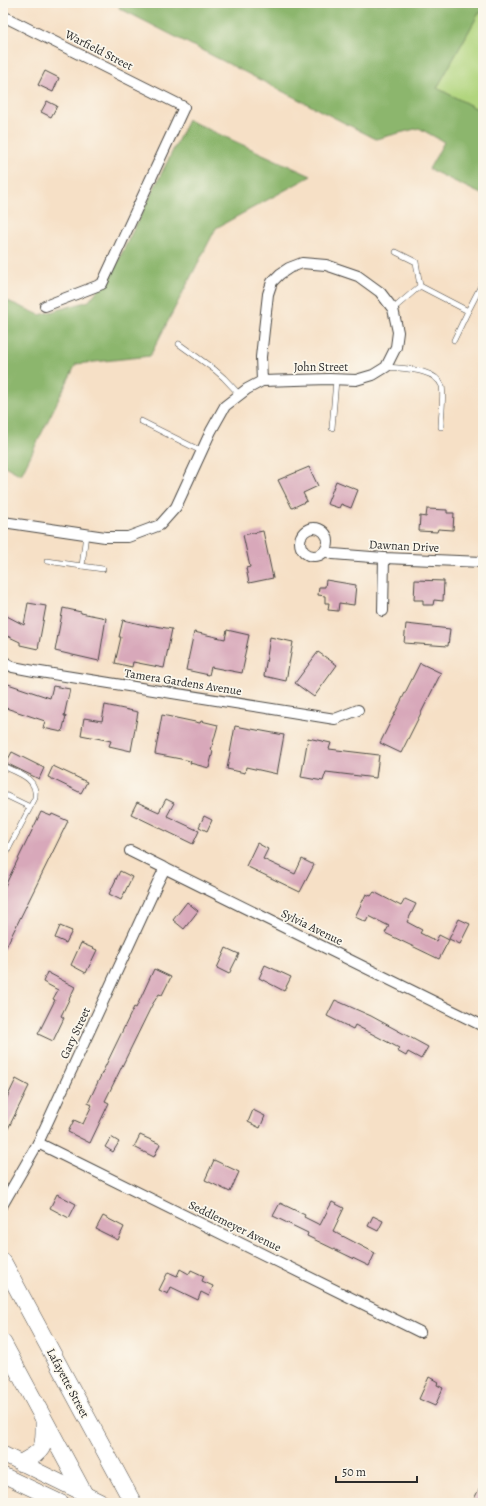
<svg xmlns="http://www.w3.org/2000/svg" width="486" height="1506" viewBox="0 0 486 1506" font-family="Alegreya,serif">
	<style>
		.green { fill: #b1d57e; stroke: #6e8054 }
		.forest { fill: #8cb66d; stroke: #5c704c }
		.building { fill: #d8a8ba }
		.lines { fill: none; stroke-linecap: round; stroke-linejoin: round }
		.service-casing { stroke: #494642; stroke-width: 6 }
		.minor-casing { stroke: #494642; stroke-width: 12 }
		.secondary-casing { stroke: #494642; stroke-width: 16 }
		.trunk-casing { stroke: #494642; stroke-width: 18 }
		.service { stroke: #fff; stroke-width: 5 }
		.minor { stroke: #fff; stroke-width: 10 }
		.secondary { stroke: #fff; stroke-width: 15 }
		.trunk { stroke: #fff; stroke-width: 17 }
		.labels { text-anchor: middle; stroke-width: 3.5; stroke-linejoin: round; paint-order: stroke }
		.street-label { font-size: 12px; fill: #2b2b2b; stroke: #fbf7ec }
	</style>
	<rect width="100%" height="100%" fill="#fbf7ec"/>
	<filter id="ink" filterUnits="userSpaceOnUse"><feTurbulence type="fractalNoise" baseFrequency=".025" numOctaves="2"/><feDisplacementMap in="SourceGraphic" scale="8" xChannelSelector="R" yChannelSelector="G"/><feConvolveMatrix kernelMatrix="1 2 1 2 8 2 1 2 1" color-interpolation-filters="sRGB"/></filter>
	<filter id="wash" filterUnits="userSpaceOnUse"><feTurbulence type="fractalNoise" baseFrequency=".012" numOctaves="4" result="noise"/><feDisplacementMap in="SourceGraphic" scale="16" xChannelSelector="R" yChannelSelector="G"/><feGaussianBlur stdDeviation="0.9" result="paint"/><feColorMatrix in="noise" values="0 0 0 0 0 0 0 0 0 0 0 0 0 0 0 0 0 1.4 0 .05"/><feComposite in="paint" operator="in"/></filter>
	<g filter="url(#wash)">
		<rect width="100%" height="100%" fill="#f6e0c6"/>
		<path class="green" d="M483,12V112L437,88L479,13Z"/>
		<g class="forest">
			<path d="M120,3H483V12L479,13L437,88L483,112V195L429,169L444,142L419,128L376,139L119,8Z"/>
			<path d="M188,120L311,176L216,228L150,356L76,364L21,475L3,465V299L40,315L89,301L114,269Z"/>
		</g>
		<g id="blocks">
			<g class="building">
				<path d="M45,71L59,78L53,92L38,85Z"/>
				<path d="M47,101L57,106L51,117L41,112Z"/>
				<path d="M309,467L318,486L303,493L307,501L292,508L278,480Z"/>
				<path d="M336,481L358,490L351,508L341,504L339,508L327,504Z"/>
				<path d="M427,509L447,510V513H454L453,530L438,529L437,532L419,531L420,516L426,517Z"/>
				<path d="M263,531L273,578L249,583L246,568L250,567L243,535Z"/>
				<path d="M326,580L356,585L354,605L339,603L338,611L328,610L329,603H325V596L318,595L319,587H325Z"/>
				<path d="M415,580L444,581L443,601L434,600L433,605H423V600H414Z"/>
				<path d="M28,603L46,606L38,649L20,645V642L3,634V614L24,625Z"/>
				<path d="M63,608L81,612V613L106,618L99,661L55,651Z"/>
				<path d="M123,620L149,626V625L172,629L164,668L133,662L132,667L115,663L121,637H119Z"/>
				<path d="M406,624L450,629L448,646L404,643Z"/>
				<path d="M227,630L249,635L244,658L245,659L242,673L211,667L209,675L186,670L194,632L225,639Z"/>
				<path d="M270,637L293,642L286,681L264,676Z"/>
				<path d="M318,652L337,665L314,697L295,683Z"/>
				<path d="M420,663L441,673L401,753L380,743Z"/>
				<path d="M5,683L50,698L53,686L70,689L64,716H66L62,732L43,728L45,721L3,707V688Z"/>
				<path d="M105,705L138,712L131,751L109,746L111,741L81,735L84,718L102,721Z"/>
				<path d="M162,715L200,723L201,721L218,725L211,750L213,751L209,768L190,763L191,761L155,754Z"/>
				<path d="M235,726L284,735L277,774L246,767L245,773L227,769Z"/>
				<path d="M308,738L331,743L329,749L379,755L376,778L326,772L323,781L301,777Z"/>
				<path d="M12,752L44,768L39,779L6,763Z"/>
				<path d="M53,766L87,782L81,793L48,777Z"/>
				<path d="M166,799L174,803L167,816L199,831L193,844L131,814L137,802L159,812Z"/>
				<path d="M41,812L51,816L52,814L68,821L3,953V890Z"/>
				<path d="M204,816L212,820L207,831L199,827Z"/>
				<path d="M257,843L268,849L263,859L295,874L302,859L314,865L300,892L246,866Z"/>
				<path d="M120,871L132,877L121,900L109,894Z"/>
				<path d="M374,892L401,906L405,899L416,904L407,922L422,930L420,933L436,941L439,935L449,940L439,959L385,933L389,926L369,916L366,922L355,917L366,894L371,896Z"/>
				<path d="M187,902L198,911L184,929L173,920Z"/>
				<path d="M459,919L470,924L460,944L449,939Z"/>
				<path d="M60,926L72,931L66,943L55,938Z"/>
				<path d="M81,943L97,950L86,973L71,965Z"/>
				<path d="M226,948L239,954L229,974L217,968Z"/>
				<path d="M265,965L291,977L284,991L259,978Z"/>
				<path d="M154,969L171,977L162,995L159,994L152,1005L105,1101L109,1103L90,1143L68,1132L74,1120L83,1124L92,1105L88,1103L104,1069L134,1007L136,1008Z"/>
				<path d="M47,972L75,987L61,1016L64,1018L53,1041L38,1034L55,1000L53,999L58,990L43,982Z"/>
				<path d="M335,1000L371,1016L428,1047L421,1059L408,1052L406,1056L397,1051L399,1048L355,1025L353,1029L327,1016Z"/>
				<path d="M16,1079L29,1086L3,1139V1106Z"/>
				<path d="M253,1110L265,1116L260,1128L248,1122Z"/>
				<path d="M140,1135L160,1144L154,1157L134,1147Z"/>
				<path d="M111,1137L119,1142L113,1152L105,1147Z"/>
				<path d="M214,1160L239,1172L230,1192L205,1180Z"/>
				<path d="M57,1194L76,1204L69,1218L50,1208Z"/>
				<path d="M332,1202L344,1208L333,1231L375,1253L369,1266L307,1236L308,1233L273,1216L280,1203L305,1215L304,1217L320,1225Z"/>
				<path d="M103,1216L124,1227L118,1240L96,1229Z"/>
				<path d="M373,1216L383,1221L378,1231L368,1226Z"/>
				<path d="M180,1269L189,1274L191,1270L204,1276L202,1281L213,1286L209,1296L201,1292L198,1300L171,1287L168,1294L159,1290L168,1272L177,1276Z"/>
				<path d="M429,1377L438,1382L437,1385L443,1388L435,1406L419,1399Z"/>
				<path d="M483,1481V1503H472Z"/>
			</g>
		</g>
	</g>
	<g filter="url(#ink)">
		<use href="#blocks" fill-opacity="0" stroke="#494642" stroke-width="1"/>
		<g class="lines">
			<defs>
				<g id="service">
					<path d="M396,252L416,262L420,286"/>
					<path d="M393,309L420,286L468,311L483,282"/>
					<path d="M454,340L468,311"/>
					<path d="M179,344L215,370L224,378L239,394"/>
					<path d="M386,367C403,369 435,368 442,386C444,394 441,418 441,427"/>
					<path d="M141,421L201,451"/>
					<path d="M332,428L336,380"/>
					<path d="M47,561L103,569"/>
					<path d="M82,566L86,534"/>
					<path d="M3,766C18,773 38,778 35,798L3,859"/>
					<path d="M3,794L30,807"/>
				</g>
				<g id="minor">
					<path d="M3,16L184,107L102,284L45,306"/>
					<path d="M3,522L105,537H128L160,525L176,507L211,431L225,406L247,389L262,381L329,379L356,380L373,375L386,367L396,347L398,332L393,309L380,292L358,276L326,265L302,263L289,268L280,274L272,282L268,294L261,357L262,381"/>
					<circle cx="314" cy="542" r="14"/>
					<path d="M325,551L333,554L384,558L483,562"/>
					<path d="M383,611L384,558"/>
					<path d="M3,661L13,667L34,671L335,719L358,710"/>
					<path d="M130,851L483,1026"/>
					<path d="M38,1143L420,1332"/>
					<path d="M3,1204L38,1143L157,884L165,868"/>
				</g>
				<g id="secondary">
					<path d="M3,1454L103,1503"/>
					<path d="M3,1475L62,1503"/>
				</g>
				<g id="trunk">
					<path d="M3,1262L133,1503"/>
					<path d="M3,1343L89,1503"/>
					<path d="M21,1463C46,1450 44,1447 44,1421"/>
				</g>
			</defs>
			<use href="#service" class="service-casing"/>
			<use href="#minor" class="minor-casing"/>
			<use href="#secondary" class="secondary-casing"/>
			<use href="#trunk" class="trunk-casing"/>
			<use href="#service" class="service"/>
			<use href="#minor" class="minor"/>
			<use href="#secondary" class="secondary"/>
			<use href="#trunk" class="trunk"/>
		</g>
	</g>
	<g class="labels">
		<g class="street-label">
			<text transform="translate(99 50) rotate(27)" y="4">Warfield Street</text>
			<text x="321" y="371">John Street</text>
			<text transform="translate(404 546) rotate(3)" y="4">Dawnan Drive</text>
			<text transform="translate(183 682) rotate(9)" y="4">Tamera Gardens Avenue</text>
			<text transform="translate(312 927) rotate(26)" y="4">Sylvia Avenue</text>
			<text transform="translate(75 1033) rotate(-65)" y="4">Gary Street</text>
			<text transform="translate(235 1226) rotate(26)" y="4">Seddlemeyer Avenue</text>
			<text transform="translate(68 1383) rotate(62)" y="4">Lafayette Street</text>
		</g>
	</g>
	<rect width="486" height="1506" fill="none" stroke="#fbf7ec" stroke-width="16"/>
	<path d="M336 1476v6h81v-6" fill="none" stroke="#2b2b2b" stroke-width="2"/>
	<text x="342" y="1476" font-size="12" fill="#2b2b2b" stroke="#fbf7ec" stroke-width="3" paint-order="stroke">50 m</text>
</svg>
